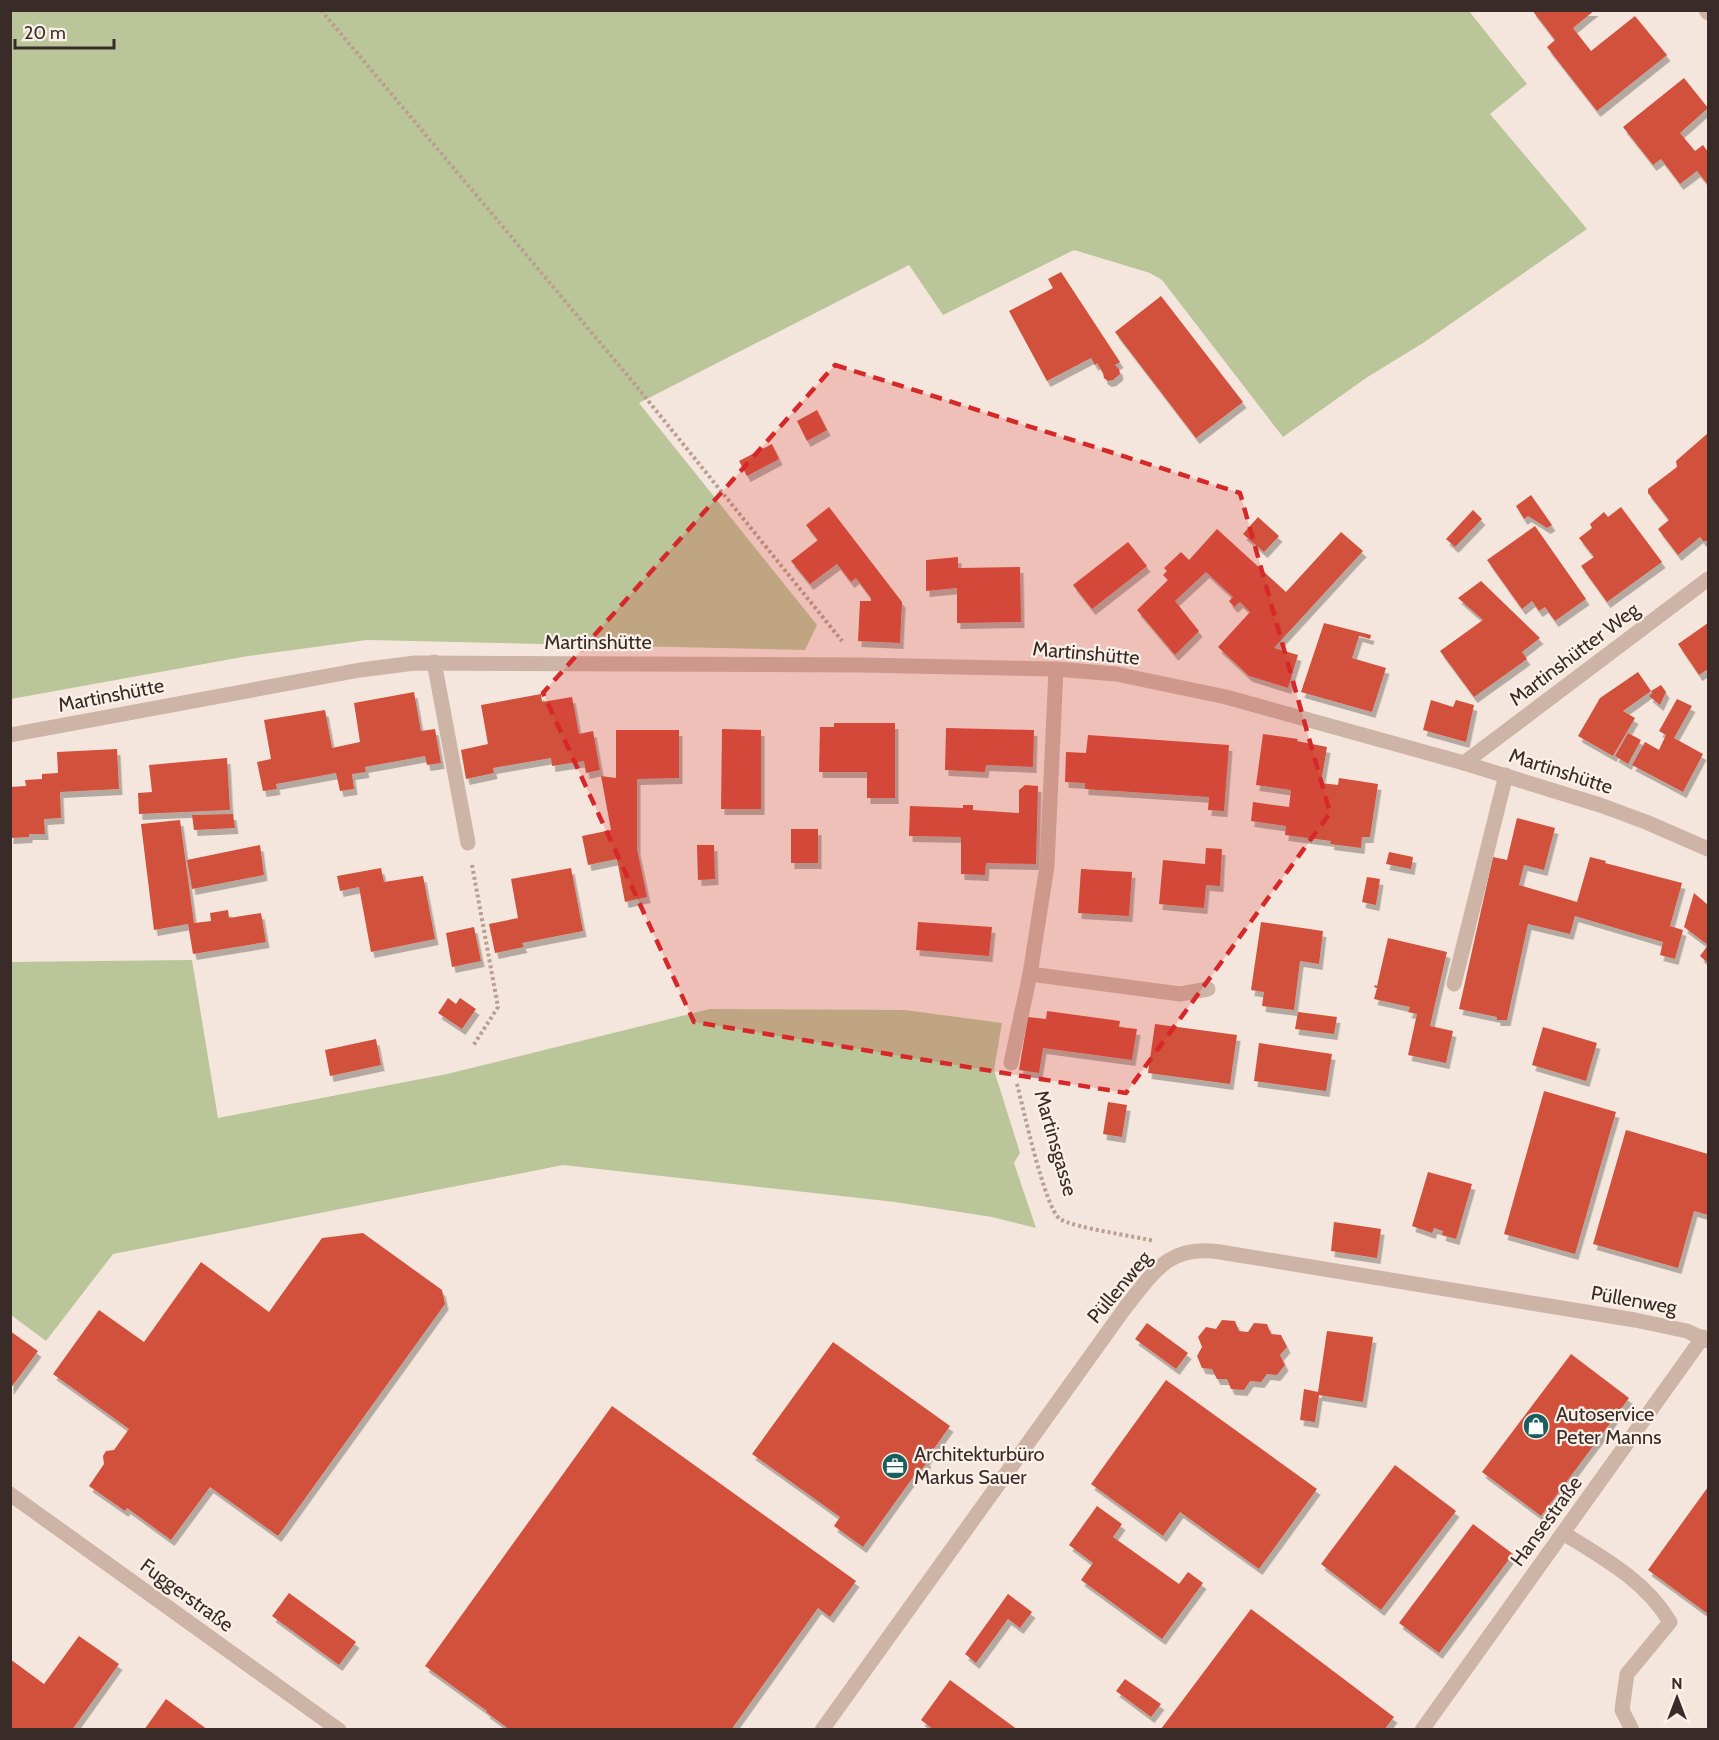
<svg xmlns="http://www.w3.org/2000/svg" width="1719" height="1740" viewBox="0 0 1719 1740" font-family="Cabin,sans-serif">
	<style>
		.green { fill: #bbc59a }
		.building { fill: #d2513c; filter: url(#shadow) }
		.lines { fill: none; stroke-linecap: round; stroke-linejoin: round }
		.path { stroke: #ba9e90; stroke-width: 4; stroke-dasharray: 3 3; stroke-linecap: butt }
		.lane { stroke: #ceb4a6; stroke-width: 15 }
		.street { stroke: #ceb4a6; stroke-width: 15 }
		.marked { fill: #d62828; fill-opacity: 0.2; stroke: #d62828; stroke-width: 4.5; stroke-dasharray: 12 8; stroke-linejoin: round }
		.labels { text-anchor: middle; stroke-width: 4.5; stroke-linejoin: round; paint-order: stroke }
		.street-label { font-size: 20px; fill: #392b28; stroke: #fbf1e9 }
		.poi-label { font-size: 20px; fill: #392b28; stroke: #fbf1e9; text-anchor: start }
	</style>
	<defs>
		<filter id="shadow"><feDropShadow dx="3.5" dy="6" stdDeviation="0" flood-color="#0004"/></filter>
	</defs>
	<rect width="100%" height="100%" fill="#f4e6dc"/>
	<g class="green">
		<path d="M10,11H1469L1527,84L1490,114L1587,229L1423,343L1366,378L1283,437L1162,280L1150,273L1074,250L943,315L909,265L639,403L817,625L805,650L367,640L248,656L11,699Z"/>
		<path d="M192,960L218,1118L447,1074L710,1009L905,1010L1002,1023L994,1070L1020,1153L1014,1163L1036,1228L992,1217L895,1202L563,1165L113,1254L46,1341L11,1315V962Z"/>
	</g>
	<g class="building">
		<path d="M1532,10H1595L1573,28L1591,51L1635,16L1667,55L1597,111L1547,47L1555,40Z"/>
		<path d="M1684,78L1708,108L1680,133L1695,151L1703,145L1708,152V185L1697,171L1680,184L1661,159L1653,165L1623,127Z"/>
		<path d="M1061,272L1120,362L1115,365L1119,369L1120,374L1113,380L1108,381L1104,378L1103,373L1097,363L1095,365L1091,358L1047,381L1009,311L1053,288L1048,279Z"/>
		<path d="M1161,296L1243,402L1196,438L1115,332Z"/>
		<path d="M817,410L827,430L807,441L797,421Z"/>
		<path d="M1708,433V541H1703L1700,537L1678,555L1658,529L1669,520L1648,493V489L1677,467L1676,461Z"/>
		<path d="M772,444L779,459L747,476L739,461Z"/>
		<path d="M1531,495L1552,525L1547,528L1528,516L1524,519L1516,506Z"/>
		<path d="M829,507L902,602L900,643L858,641L860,601H871V598L856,578L851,582L837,564L810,584L791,561L818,540L806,525Z"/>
		<path d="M1621,507L1662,562L1607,602L1581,566L1594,557L1579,538L1592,528L1590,524L1604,512L1608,517Z"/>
		<path d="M1473,510L1482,519L1455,547L1446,539Z"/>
		<path d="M1258,517L1279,536L1264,552L1243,534Z"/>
		<path d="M1535,526L1586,599L1555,621L1545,607L1539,611L1532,601L1522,609L1487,560Z"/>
		<path d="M1217,529L1286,592L1341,532L1363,551L1274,648L1298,655L1288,688L1249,676L1218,647L1250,612L1240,602L1234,607L1229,601L1233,597L1206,572L1175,601L1199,631L1175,655L1137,610L1168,580L1163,575L1167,571L1164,568L1181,552L1189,560L1190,559Z"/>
		<path d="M1128,542L1147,566L1092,609L1073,585Z"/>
		<path d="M958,557V568L1020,567L1021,622L957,623V588L926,591V560Z"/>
		<path d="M1481,581L1540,638L1522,652L1527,659L1474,697L1440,651L1483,620L1458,598Z"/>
		<path d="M1324,623L1371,635L1370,639L1359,636L1352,658L1386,668L1372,712L1301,692Z"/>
		<path d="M1708,623V669L1699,675L1678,644Z"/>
		<path d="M1638,672L1651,691L1623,711L1635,718L1613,756L1578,736L1600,698Z"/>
		<path d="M1661,685L1666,692L1660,705L1649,696L1652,693L1651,691Z"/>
		<path d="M414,692L421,731L435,729L441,763L427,765L425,756L365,767L366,772L352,774L354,789L340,791L336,773L276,784L277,789L263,791L257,762L271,759L264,720L325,710L332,748L360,742L354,703Z"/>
		<path d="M541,694L542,702L572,697L579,734L593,731L600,770L586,773L584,761L552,766L551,758L493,768L494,773L466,779L461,750L488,744L481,705Z"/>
		<path d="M1677,699L1692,706L1674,738L1703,754L1683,792L1632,765L1645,742L1659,750L1666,735L1659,731Z"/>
		<path d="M1431,700L1453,707L1456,700L1474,705L1466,742L1423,730Z"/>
		<path d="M834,723H895V798H867V772H819L820,727H834Z"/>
		<path d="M946,728L1034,730L1033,767L986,765L985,772L945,770Z"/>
		<path d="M722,729L761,730V809H721Z"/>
		<path d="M616,730H679V778L637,779V849L647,897L625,902L617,859L588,865L582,836L611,830L601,776L616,778Z"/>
		<path d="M1628,733L1641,740L1628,764L1615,756Z"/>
		<path d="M1263,734L1298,739L1297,741L1327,747L1321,783L1338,785L1339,778L1378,784L1370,837H1362L1361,848L1330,844L1331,841L1285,835L1286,826L1251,821L1253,802L1289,807L1291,790L1256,785Z"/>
		<path d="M1088,735L1229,745L1224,811L1208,810L1209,797L1085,789V783L1065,782L1066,752L1086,753Z"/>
		<path d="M117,749L119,789L60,792L61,818L44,819L45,834H29V837L10,838V787L26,786L25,780L42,779V774L58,773L57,752Z"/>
		<path d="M227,758L230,810L139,814L138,793L152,792L149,765Z"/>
		<path d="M1025,785L1038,786L1036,864L986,863L985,875L961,874V837L909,836L910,806L963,808V805H973V810L1019,813V790Z"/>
		<path d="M233,814L235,828L194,830L192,815Z"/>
		<path d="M1517,818L1555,828L1544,870L1524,865L1519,885L1577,902L1590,857L1606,861L1605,863L1682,883L1670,926L1683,930L1675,959L1660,955L1663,942L1575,916L1570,934L1528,924L1507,1020H1497V1017L1459,1009L1493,857L1507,860Z"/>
		<path d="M180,820L194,923L211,921L210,913L228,910L229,918L261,913L266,942L193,954L188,924L154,930L141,824Z"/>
		<rect x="791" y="829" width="27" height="34"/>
		<path d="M260,845L264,875L192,889L187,860Z"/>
		<path d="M697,845H714L715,879L698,880Z"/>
		<path d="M1206,848L1222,849L1220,886L1206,885L1204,908L1159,904L1163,860L1205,864Z"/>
		<path d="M1389,852L1413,857L1411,869L1386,864Z"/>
		<path d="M381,868L384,882L423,876L435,939L371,952L359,887L340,891L337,876Z"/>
		<path d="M571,868L583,931L522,943L524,947L495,953L489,924L518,918L511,879Z"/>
		<path d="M1081,869L1132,872L1129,916L1078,913Z"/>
		<path d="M1367,877L1380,879L1376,905L1362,902Z"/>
		<path d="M1694,893L1708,905V963L1700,956L1708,945L1684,927Z"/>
		<path d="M918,922L992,927L989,956L916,950Z"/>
		<path d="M1261,922L1323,931L1319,964L1300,961L1294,1010L1262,1006L1264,992L1251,990Z"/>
		<path d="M474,927L481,961L452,967L446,933Z"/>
		<path d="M1388,938L1447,952L1430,1026L1453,1031L1446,1063L1408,1055L1417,1014L1408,1012L1410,1007L1374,999L1377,988L1374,987L1375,985L1377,986Z"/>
		<path d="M448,998L456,1004L460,998L476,1009L462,1029L438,1013Z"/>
		<path d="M1047,1011L1120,1021L1119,1027L1137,1029L1132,1060L1043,1048L1039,1073L1019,1070L1028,1017L1046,1019Z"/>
		<path d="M1298,1012L1337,1017L1334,1034L1295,1029Z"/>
		<path d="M1155,1024L1237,1035L1230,1084L1148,1073Z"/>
		<path d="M1543,1027L1597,1043L1586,1081L1532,1065Z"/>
		<path d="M376,1039L381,1065L330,1076L325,1050Z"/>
		<path d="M1259,1043L1332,1054L1326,1091L1254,1081Z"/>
		<path d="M1544,1091L1616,1112L1575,1254L1504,1234Z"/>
		<path d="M1108,1102L1127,1105L1122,1137L1103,1134Z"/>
		<path d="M1626,1130L1708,1154V1215L1694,1211L1678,1268L1593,1244Z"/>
		<path d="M1428,1172L1472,1184L1456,1239L1442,1235L1443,1231L1434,1228L1432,1233L1412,1226Z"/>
		<path d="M1334,1222L1381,1229L1377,1258L1331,1251Z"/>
		<path d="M363,1233L442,1290L445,1304L278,1536L210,1487L171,1540L127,1508L125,1511L89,1486L104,1464L103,1456L106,1451L114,1450L129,1429L53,1374L99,1310L144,1342L201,1262L269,1312L322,1238Z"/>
		<path d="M1222,1320L1235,1321L1239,1331L1248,1332L1254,1323L1267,1324L1271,1334L1281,1335L1287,1347L1280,1355L1285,1365L1277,1375L1267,1374L1261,1382L1250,1381L1244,1390L1231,1389L1227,1379H1217L1212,1369L1202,1368L1197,1356L1202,1347L1198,1337L1206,1327L1216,1329Z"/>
		<path d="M1147,1323L1188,1353L1176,1369L1135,1339Z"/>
		<path d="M10,1331L38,1351L10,1389Z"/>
		<path d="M1327,1331L1373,1337L1363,1402L1319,1395L1315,1422L1300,1420L1304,1389L1318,1392Z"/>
		<path d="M833,1342L950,1426L926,1460L928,1461L916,1477L914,1476L863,1547L834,1526L840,1517L752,1454Z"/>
		<path d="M1571,1354L1629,1398L1541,1516L1482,1472Z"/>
		<path d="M1166,1380L1317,1489L1259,1569L1180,1512L1163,1536L1091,1484Z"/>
		<path d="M612,1406L856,1581L830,1617L818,1608L731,1730H510L486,1712L487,1711L425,1666Z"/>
		<path d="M1395,1465L1456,1511L1381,1610L1321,1564Z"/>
		<path d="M1708,1487V1614L1648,1570Z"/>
		<path d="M1097,1506L1122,1524L1113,1537L1179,1584L1188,1572L1203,1583L1162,1639L1081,1580L1093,1563L1069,1545Z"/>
		<path d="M1473,1524L1513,1554L1439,1653L1399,1623Z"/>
		<path d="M289,1593L356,1642L339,1665L272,1616Z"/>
		<path d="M1008,1594L1032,1612L1020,1628L1008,1619L976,1663L965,1654Z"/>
		<path d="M1251,1609L1394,1717L1384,1730L1161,1729Z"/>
		<path d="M79,1636L119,1664L72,1730H10V1659L44,1684Z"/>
		<path d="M1125,1679L1161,1704L1151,1717L1116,1691Z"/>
		<path d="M950,1680L1018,1730H934L921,1720Z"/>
		<path d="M166,1699L208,1730H144Z"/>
	</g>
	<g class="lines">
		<g class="path">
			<path d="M321,10L633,382L842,641"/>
			<path d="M472,865L498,1007L473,1046"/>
			<path d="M1017,1084C1023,1107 1045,1209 1060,1219C1075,1228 1134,1236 1154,1241"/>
		</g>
		<g class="lane">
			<path d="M1030,974L1180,994L1208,989"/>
			<path d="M1454,984L1506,775"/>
			<path d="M1563,1533C1602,1557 1646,1581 1670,1622L1627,1674L1622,1710L1632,1730"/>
		</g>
		<g class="street">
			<path d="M1706,10L1708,13"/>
			<path d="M434,662L468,843"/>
			<path d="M10,735L360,670L415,663L861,665L1056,669L1116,674L1226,697L1464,763L1600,805L1646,822L1708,849"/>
			<path d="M1464,763L1708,579"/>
			<path d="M1011,1063L1030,974L1047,866L1056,669"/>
			<path d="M10,1494L339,1730"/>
			<path d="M822,1730L1125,1308C1154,1272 1169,1244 1220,1252L1635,1320L1687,1331L1708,1341"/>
			<path d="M1422,1730L1703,1337"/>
		</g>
	</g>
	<path class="marked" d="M835,365L1240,493L1330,813L1126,1093L694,1022L543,693Z"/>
	<defs>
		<symbol id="shop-disc" viewBox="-11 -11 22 22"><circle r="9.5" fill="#195f5d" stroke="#fbf1e9"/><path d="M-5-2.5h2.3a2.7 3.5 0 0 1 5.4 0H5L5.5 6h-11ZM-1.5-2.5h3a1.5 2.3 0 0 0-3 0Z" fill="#fff"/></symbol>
		<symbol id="office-disc" viewBox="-11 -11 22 22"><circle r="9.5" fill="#195f5d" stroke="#fbf1e9"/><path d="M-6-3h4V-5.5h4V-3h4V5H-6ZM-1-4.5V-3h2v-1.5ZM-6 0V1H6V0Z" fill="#fff"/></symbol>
	</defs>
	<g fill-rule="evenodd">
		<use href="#shop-disc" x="1521" y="1411" width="30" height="30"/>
		<use href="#office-disc" x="880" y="1451" width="30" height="30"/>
	</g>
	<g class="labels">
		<g class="street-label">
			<text x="598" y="649">Martinshütte</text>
			<text transform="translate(1086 653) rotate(5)" y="7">Martinshütte</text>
			<text transform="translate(1574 654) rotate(-37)" y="7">Martinshütter Weg</text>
			<text transform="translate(111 695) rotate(-11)" y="7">Martinshütte</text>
			<text transform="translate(1561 771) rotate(18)" y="7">Martinshütte</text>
			<text transform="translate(1056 1143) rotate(74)" y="7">Martinsgasse</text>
			<text transform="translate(1119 1287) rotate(-50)" y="7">Püllenweg</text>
			<text transform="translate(1634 1300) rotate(10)" y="7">Püllenweg</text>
			<text transform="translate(1546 1521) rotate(-54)" y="7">Hansestraße</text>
			<text transform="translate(187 1595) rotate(36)" y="7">Fuggerstraße</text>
		</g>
		<g class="poi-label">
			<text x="1556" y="1421">Autoservice<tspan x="1556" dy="23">Peter Manns</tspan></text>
			<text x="914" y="1461">Architekturbüro<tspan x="914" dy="23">Markus Sauer</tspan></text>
		</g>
	</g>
	<rect width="1719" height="1740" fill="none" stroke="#392b28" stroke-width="24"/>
	<g transform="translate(1677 1698)" stroke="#fbf1e9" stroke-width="4.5" paint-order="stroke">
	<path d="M0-4.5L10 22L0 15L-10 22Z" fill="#392b28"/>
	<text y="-9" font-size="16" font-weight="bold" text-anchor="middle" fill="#392b28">N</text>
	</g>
	<path d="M15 39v9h99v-9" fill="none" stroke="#392b28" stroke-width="3"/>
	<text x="24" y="39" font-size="18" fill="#392b28" stroke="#fbf1e9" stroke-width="4.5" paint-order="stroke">20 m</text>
</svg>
